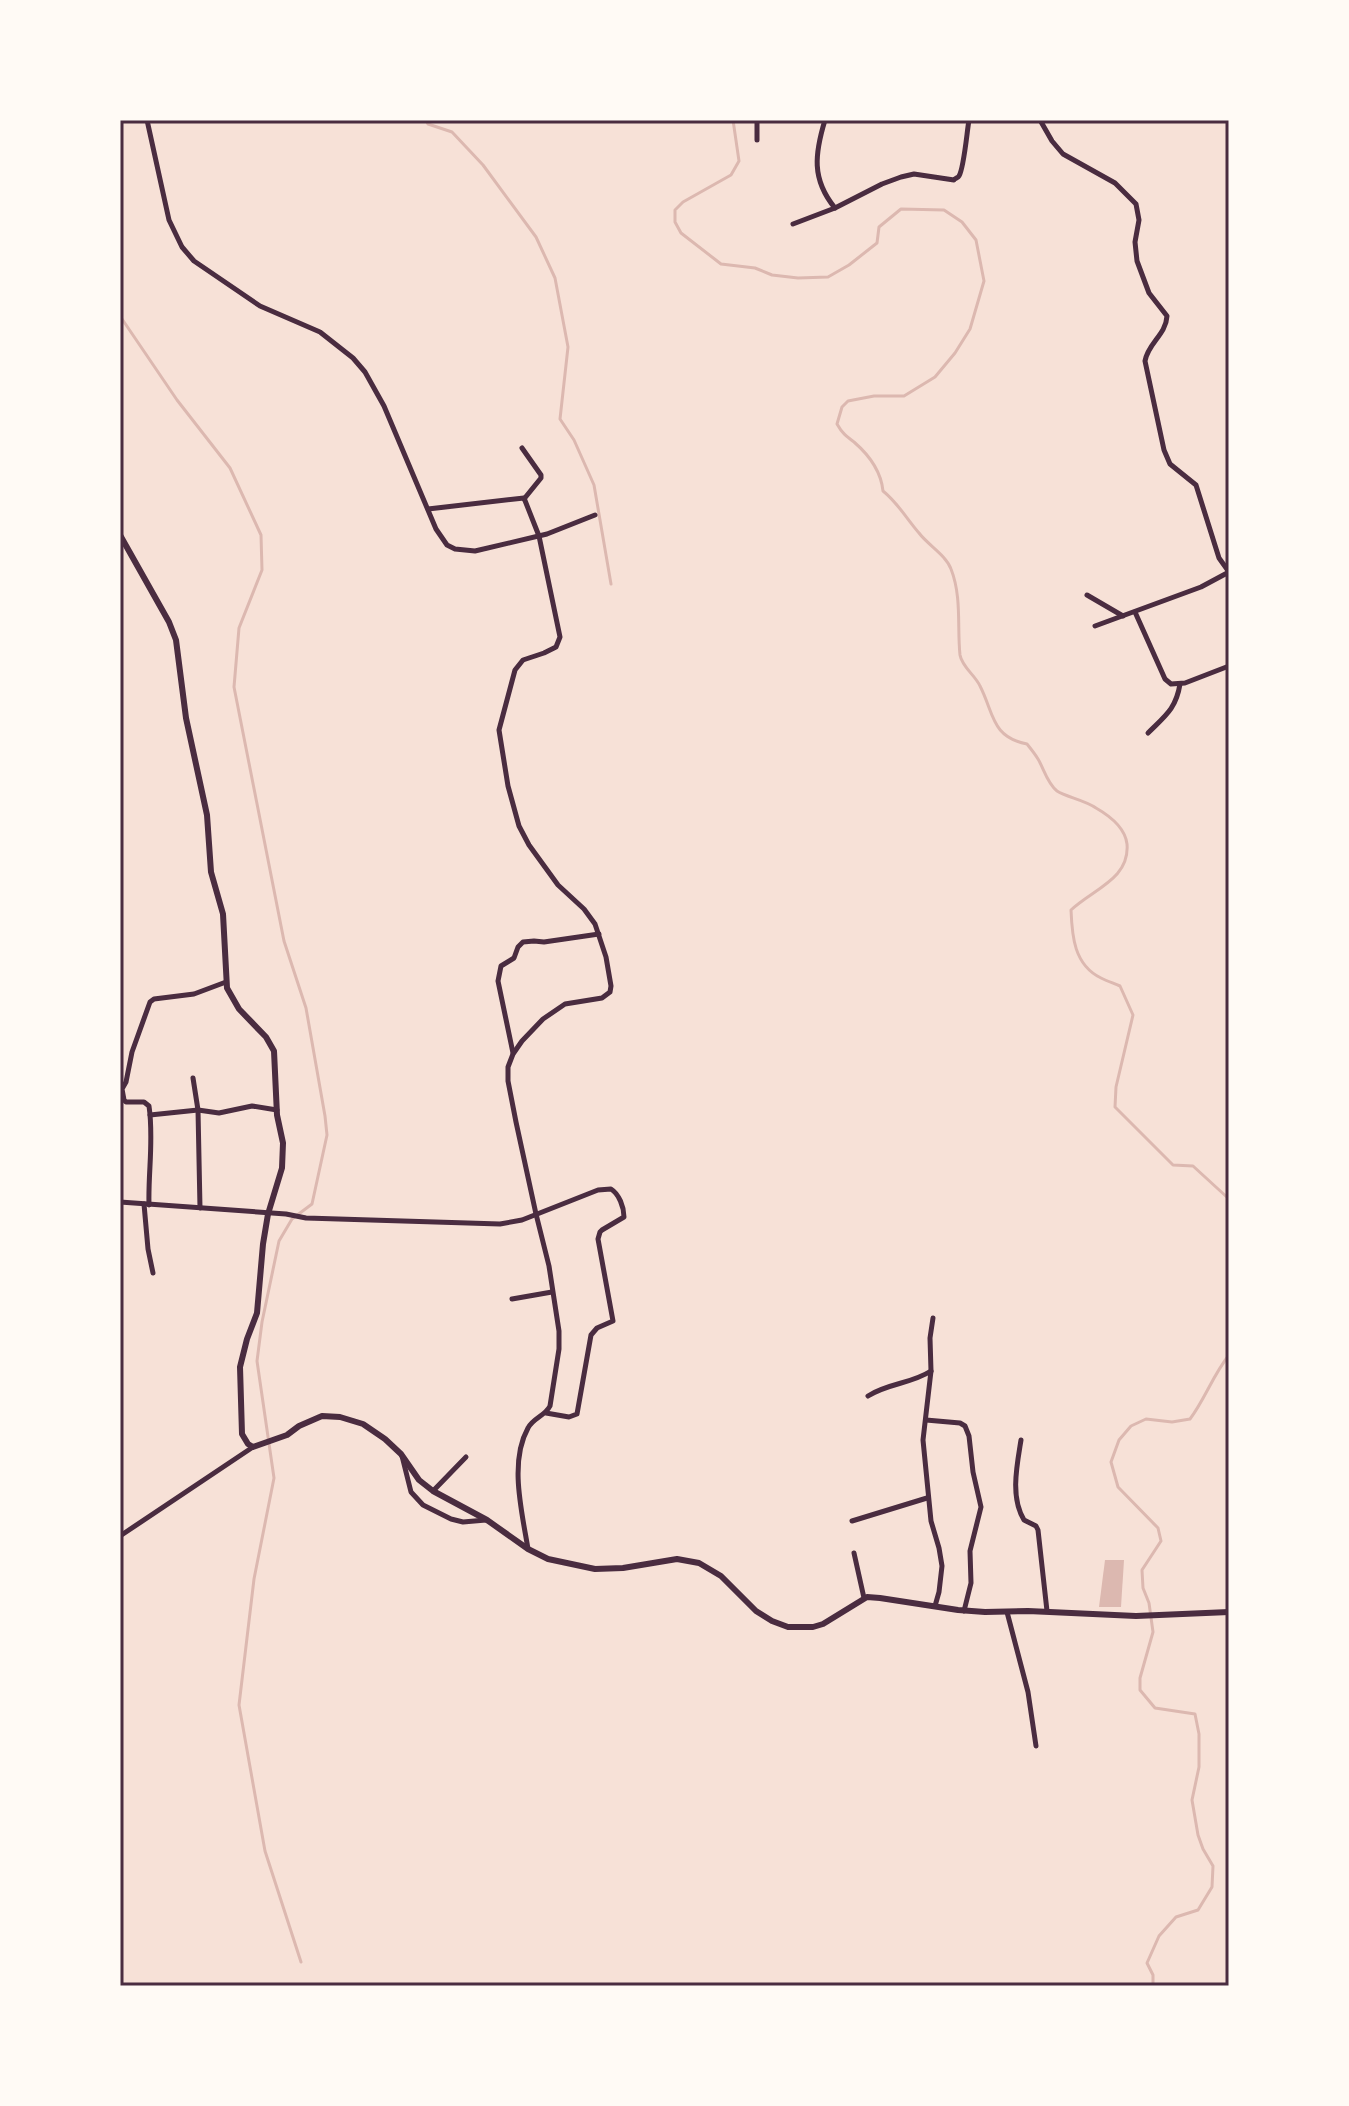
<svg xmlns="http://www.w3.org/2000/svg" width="1349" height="2106" viewBox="0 0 1349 2106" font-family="Manrope,sans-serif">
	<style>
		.water { fill: #dcb8b0 }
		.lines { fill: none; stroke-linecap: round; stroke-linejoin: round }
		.stream { stroke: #dcb8b0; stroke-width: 3 }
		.minor { stroke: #4a2c40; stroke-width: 5 }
		.tertiary { stroke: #4a2c40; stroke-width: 6 }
		.neatline { fill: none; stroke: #4a2c40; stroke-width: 3 }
	</style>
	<rect width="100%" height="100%" fill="#f7e1d7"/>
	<path class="water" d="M1105,1560H1124L1121,1607H1099Z"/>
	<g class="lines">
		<g class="stream">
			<path d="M426,120L428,124L452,132L483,165L536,237L555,278L568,347L560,419L574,440L594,485L611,584"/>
			<path d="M733,120L739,161L731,175L683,202L675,210V222L681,233L721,264L755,268L772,275L798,278L828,277L849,265L877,243L879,227L901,209L944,210L962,222L976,240L984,281L970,329L955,353L935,377L904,396H874L848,401L842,407L837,424C842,433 846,436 854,442C869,455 881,471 883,491C898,503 906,518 919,533C928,545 946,555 951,569C962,597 957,627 960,655C962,667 975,675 980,686C994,713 991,737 1027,744C1031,749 1035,754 1038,759C1044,769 1047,783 1057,791C1066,797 1085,800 1096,808C1110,816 1125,827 1127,844C1130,879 1093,889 1071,910C1072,936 1074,965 1101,978C1107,981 1113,983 1120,986L1133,1015L1116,1087L1115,1107L1173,1165L1193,1166L1229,1199"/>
			<path d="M120,316L177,400L230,468L261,535L262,570L239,628L234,687L284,941L306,1008L325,1116L327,1135L312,1204L292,1219L279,1241L262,1322L257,1361L274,1478L254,1579L239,1705L265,1851L301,1962"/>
			<path d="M1153,1986V1975L1147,1963L1159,1936L1176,1917L1198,1910L1212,1887L1213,1866L1203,1849L1198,1835L1192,1800L1199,1767V1734L1195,1714L1155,1708L1140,1690V1678L1153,1632L1149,1603L1143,1588L1142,1570L1161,1541L1158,1528L1118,1487L1111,1462L1119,1440L1131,1426L1146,1419L1172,1422L1190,1419C1205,1399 1213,1375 1229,1355"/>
		</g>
		<g class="minor">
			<path d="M147,120L169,220L182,247L194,261L260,306L320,332L353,358L365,372L384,406L436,529L447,545L455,549L475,551L547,534L595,515"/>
			<path d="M757,120V140"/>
			<path d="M825,120C815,153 811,179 835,208"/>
			<path d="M1040,120L1052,141L1063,154L1115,183L1136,204L1139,220L1135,242L1137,261L1149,293L1167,316C1166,335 1148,343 1145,361L1164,450L1170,464L1196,485L1219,558L1229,572"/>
			<path d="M793,224L835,208L882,184L901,177L914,174L954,180C955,178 958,178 959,176C964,168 967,131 969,120"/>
			<path d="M522,448L541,475V478L524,499"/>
			<path d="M428,509L524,498L539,536L560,637L556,647L544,653L523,660L515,670L499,730L508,786L519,826L529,845L558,885L584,909L595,924L606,957L611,986L610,992L602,998L565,1004L543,1019L522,1041L513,1054L508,1067V1081L516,1122L536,1214L549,1266L559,1331V1349L550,1406C545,1416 533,1418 528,1428C509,1462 522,1512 528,1549"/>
			<path d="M1087,595L1123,616"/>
			<path d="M1135,612L1165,679L1171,684L1185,683L1229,666"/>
			<path d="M1095,626L1201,587L1229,572"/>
			<path d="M1148,733C1165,716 1176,709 1180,684"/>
			<path d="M513,1053L498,981L501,966L514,958L518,947L523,942L534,941L544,942L599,934"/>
			<path d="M193,1078L198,1110L200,1208"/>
			<path d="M150,1115L198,1110L219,1113L252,1106L277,1110"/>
			<path d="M120,1202L286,1214L306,1218L500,1224L522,1220L598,1190L611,1189C619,1194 624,1207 624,1217L602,1230L600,1232L598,1239L613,1321L597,1328L591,1335L577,1414L569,1417L546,1413"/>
			<path d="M144,1204L148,1249L153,1273"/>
			<path d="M149,1205C148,1172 154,1139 149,1106L144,1102H126L124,1100L122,1089L126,1082L132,1052L150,1002L154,999L194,994L226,982"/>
			<path d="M512,1299L552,1292"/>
			<path d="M933,1318L930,1338L931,1371L923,1440L931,1521L939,1548L942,1566L939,1592L935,1606"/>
			<path d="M868,1396C888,1383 911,1384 931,1371"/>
			<path d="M926,1420L960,1423L965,1426L969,1436L973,1472L981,1507L970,1551L971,1583L964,1611"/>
			<path d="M1021,1440C1017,1465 1010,1497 1024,1520L1036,1526L1038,1530L1047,1611"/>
			<path d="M402,1456L411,1492L423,1505L451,1519L463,1522L486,1520"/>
			<path d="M433,1491L466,1457"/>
			<path d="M852,1521L927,1498"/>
			<path d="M120,1536L253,1447"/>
			<path d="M854,1553L864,1598"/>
			<path d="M1007,1612L1028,1692L1036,1746"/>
		</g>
		<path class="tertiary" d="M120,535L169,622L176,640L186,718L207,815L211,872L223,914L227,988L239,1009L266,1037L274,1051L277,1115L283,1143L282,1168L268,1214L263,1244L257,1313L247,1339L240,1367L242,1434L248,1444L253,1447L287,1435L299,1426L322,1416L340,1417L363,1424L385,1439L401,1454L419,1480L433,1491L487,1520L528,1549L548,1559L595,1569L623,1568L677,1559L699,1563L721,1576L756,1611L772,1621L788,1627H813L823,1624L867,1597L880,1598L958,1610L985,1612L1028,1611L1136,1616L1229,1612"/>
	</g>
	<rect width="1349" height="2106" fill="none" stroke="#fffaf5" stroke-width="244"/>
	<rect x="122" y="122" width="1105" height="1862" class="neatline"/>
</svg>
